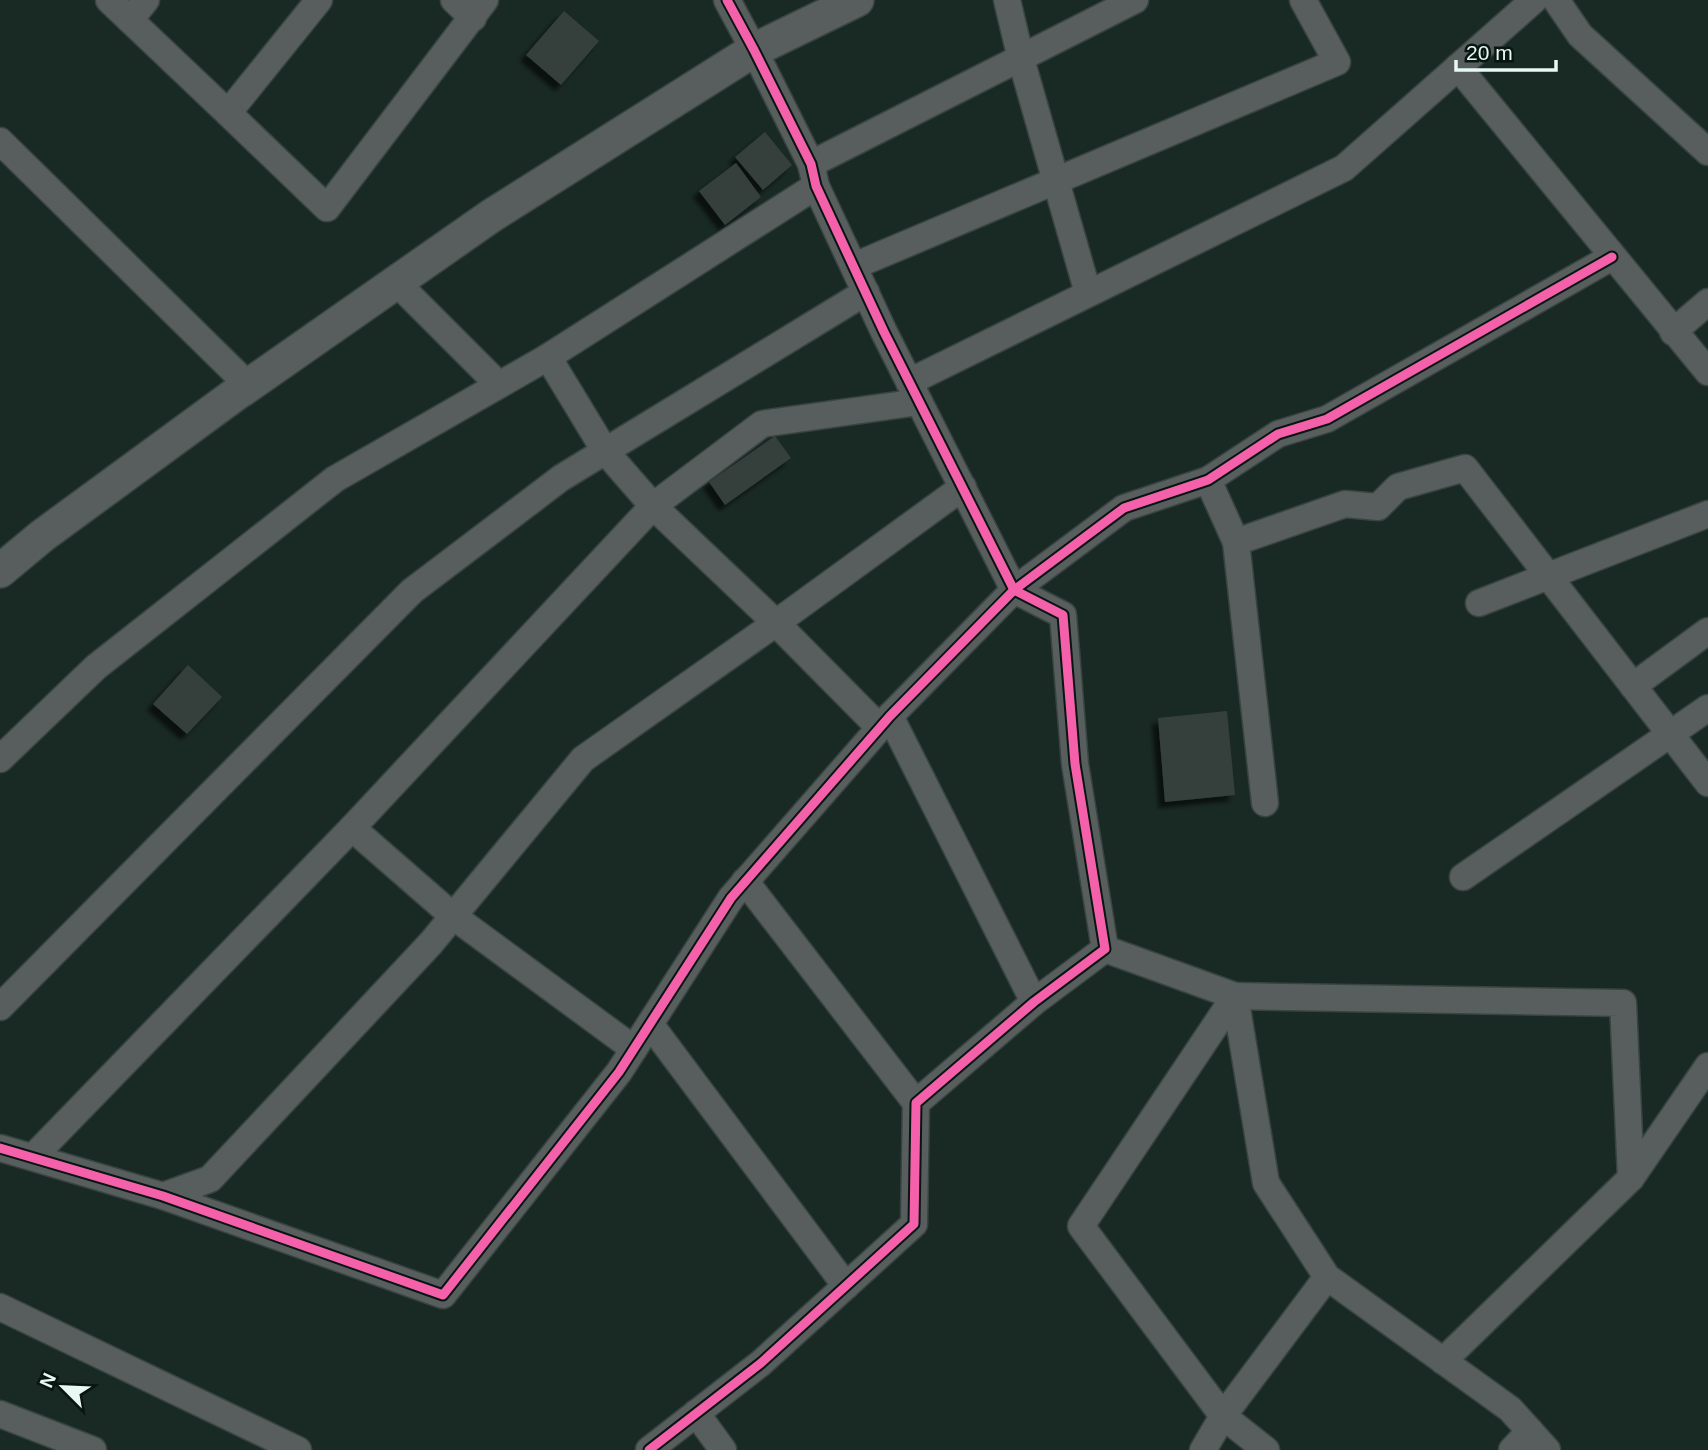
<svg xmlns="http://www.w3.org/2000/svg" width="1708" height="1450" viewBox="0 0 1708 1450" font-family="Arial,sans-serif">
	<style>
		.building { fill: #35413c; filter: url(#shadow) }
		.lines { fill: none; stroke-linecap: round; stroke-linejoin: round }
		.minor-casing { stroke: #384440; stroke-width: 29 }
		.tertiary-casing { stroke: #384440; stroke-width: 36 }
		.minor { stroke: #575e5d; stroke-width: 26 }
		.tertiary { stroke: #575e5d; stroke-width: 33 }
		.cycleway-casing { stroke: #081511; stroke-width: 13 }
		.cycleway { stroke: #f560ab; stroke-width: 9 }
	</style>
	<defs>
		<filter id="shadow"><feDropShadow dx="-6" dy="6" stdDeviation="2" flood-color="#0009"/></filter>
	</defs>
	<rect width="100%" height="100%" fill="#192924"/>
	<g class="building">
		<path d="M564,11L599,41L561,85L526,55Z"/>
		<path d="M765,132L792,165L763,190L735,157Z"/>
		<path d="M736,163L761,197L725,225L699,191Z"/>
		<path d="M775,436L791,458L725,505L709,482Z"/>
		<path d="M188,665L222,697L187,734L153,704Z"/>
		<path d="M1227,711L1235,795L1165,802L1158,718Z"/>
	</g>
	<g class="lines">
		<defs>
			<g id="minor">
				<path d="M109,0L228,113L319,0"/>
				<path d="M454,0L473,18"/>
				<path d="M1007,0L1021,59L1088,293"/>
				<path d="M1556,0L1580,35L1708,152"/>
				<path d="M130,20L146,0"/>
				<path d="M1458,67L1708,372"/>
				<path d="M228,113L327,208L485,0"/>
				<path d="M0,141L248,385"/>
				<path d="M811,164L1135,0"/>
				<path d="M854,266L1337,62L1303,0"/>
				<path d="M395,281L499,385"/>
				<path d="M1673,332L1708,302"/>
				<path d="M548,357L605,451L653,506L776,623L880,728"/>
				<path d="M909,382L1344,168L1534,0"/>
				<path d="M1208,480L1236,542L1265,803"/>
				<path d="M1236,542L1345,504L1378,507L1398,487L1465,468L1708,783"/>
				<path d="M1479,603L1708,514"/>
				<path d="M1633,686L1708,631"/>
				<path d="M890,716L1034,1002"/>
				<path d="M0,759L96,667L335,479L548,357L816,186"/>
				<path d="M352,828L453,916L634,1049"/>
				<path d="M1463,877L1708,708"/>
				<path d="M745,881L916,1103"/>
				<path d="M1105,949L1235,996L1266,1183L1327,1277L1510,1409L1547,1450"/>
				<path d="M0,1007L412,591L561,478L866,292"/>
				<path d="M650,1024L846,1286"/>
				<path d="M0,1148L163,1196L443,1295L619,1072L731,898L890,716L1014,590L1124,508L1208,480L1278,434L1327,419L1612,257"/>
				<path d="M33,1157L352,828L653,506L762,424L919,402"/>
				<path d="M163,1196L210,1179L431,943L583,759L776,623L963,487"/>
				<path d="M0,1307L298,1450"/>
				<path d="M1443,1361L1631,1178L1708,1066"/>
				<path d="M696,1413L723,1450"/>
				<path d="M0,1414L93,1450"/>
				<path d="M649,1450L761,1363L914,1224L916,1103L1034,1002L1105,949L1075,764L1063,615L1014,590L884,332L816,186L811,164L754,50L727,0"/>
				<path d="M1203,1450L1223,1416L1327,1277"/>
				<path d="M1266,1450L1223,1416L1081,1226L1235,996L1623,1003L1631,1178"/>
				<path d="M1512,1450L1530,1431"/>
			</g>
			<g id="tertiary">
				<path d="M242,390L491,216L754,50L857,0"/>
				<path d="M0,571L42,536L248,385"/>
			</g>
		</defs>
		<use href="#minor" class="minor-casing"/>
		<use href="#tertiary" class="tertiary-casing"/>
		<use href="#minor" class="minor"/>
		<use href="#tertiary" class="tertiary"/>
		<defs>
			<g id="cycleway">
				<path d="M0,1148L163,1196L443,1295L619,1072L731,898L890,716L1014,590L1124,508L1208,480L1278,434L1327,419L1612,257"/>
				<path d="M649,1450L761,1363L914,1224L916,1103L1034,1002L1105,949L1075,764L1063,615L1014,590L884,332L816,186L811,164L754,50L727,0"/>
			</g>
		</defs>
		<use href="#cycleway" class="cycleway-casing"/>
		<use href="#cycleway" class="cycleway"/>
	</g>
	<g transform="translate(63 1387) rotate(294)" stroke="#081511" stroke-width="5" paint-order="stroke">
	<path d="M0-5L12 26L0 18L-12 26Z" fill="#e8f9f3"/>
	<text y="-10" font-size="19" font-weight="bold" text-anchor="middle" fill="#e8f9f3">N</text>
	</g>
	<path d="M1456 60v10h100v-10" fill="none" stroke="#e8f9f3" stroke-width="3.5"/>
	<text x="1466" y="60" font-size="21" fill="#e8f9f3" stroke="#081511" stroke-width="5" paint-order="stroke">20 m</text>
</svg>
